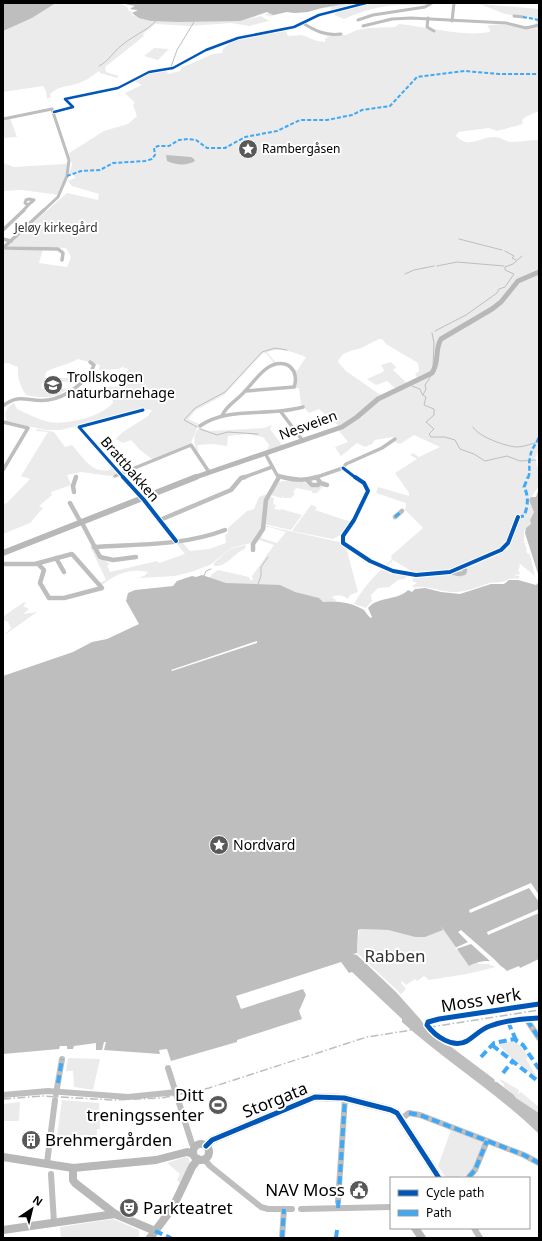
<svg xmlns="http://www.w3.org/2000/svg" width="542" height="1241" viewBox="0 0 542 1241" font-family="'Noto Sans',sans-serif">
	<style>
		.green { fill: #ebebeb; fill-rule: evenodd }
		.water { fill: #bebebe }
		.pier { fill: #fff }
		.lines { fill: none; stroke-linecap: round; stroke-linejoin: round }
		.stream { stroke: #bebebe; stroke-width: 1 }
		.street-far3 { stroke: #bebebe; stroke-width: 3 }
		.street-far2 { stroke: #bebebe; stroke-width: 3.5 }
		.street-far1 { stroke: #bebebe; stroke-width: 4.5 }
		.street { stroke: #bebebe; stroke-width: 6 }
		.secondary-far2 { stroke: #b8b8b8; stroke-width: 5 }
		.secondary-far1 { stroke: #b8b8b8; stroke-width: 6 }
		.secondary { stroke: #b8b8b8; stroke-width: 8 }
		.rail { stroke: #bebebe; stroke-width: 1.5; stroke-dasharray: 8 2.5 1.5 2.5; stroke-linecap: butt }
		.quiet-far3 { stroke: #3fa9f5; stroke-width: 2; stroke-dasharray: 4 2; stroke-linecap: butt }
		.quiet-far2 { stroke: #3fa9f5; stroke-width: 2.5; stroke-dasharray: 5 2.5; stroke-linecap: butt }
		.quiet-far1 { stroke: #3fa9f5; stroke-width: 3; stroke-dasharray: 6 3; stroke-linecap: butt }
		.quiet { stroke: #3fa9f5; stroke-width: 4; stroke-dasharray: 8 4; stroke-linecap: butt }
		.cycleway-far3-casing { stroke: #fff; stroke-width: 4 }
		.cycleway-far2-casing { stroke: #fff; stroke-width: 5 }
		.cycleway-far1-casing { stroke: #fff; stroke-width: 6 }
		.cycleway-casing { stroke: #fff; stroke-width: 8 }
		.cycleway-far3 { stroke: #0057b8; stroke-width: 2.5 }
		.cycleway-far2 { stroke: #0057b8; stroke-width: 3 }
		.cycleway-far1 { stroke: #0057b8; stroke-width: 4 }
		.cycleway { stroke: #0057b8; stroke-width: 5 }
		.labels { text-anchor: middle; stroke-width: 4; stroke-linejoin: round; paint-order: stroke }
		.far-poi-label { font-size: 12px; fill: #000; stroke: #fff; text-anchor: start }
		.far-park-label { font-size: 12px; fill: #323232; stroke: #fff }
		.poi-label { font-size: 14px; fill: #000; stroke: #fff; text-anchor: start }
		.street-label { font-size: 14px; fill: #000; stroke: #fff }
		.near-park-label { font-size: 17px; fill: #323232; stroke: #fff }
		.near-street-label { font-size: 17px; fill: #000; stroke: #fff }
		.near-poi-label { font-size: 17px; fill: #000; stroke: #fff; text-anchor: end }
	</style>
	<rect width="100%" height="100%" fill="#fff"/>
	<g class="green">
		<path d="M57,3H118L126,6L129,11L132,12L131,14L137,17L132,13L138,10H132L130,8L135,6L120,3H431L426,6C419,4 414,6 407,5C386,4 363,10 344,19L334,15L336,12L331,10V7L299,13L286,12L272,16L264,15L269,13L267,12L246,20L261,16L269,21L249,26L231,23L190,26L155,24L143,34L144,36L105,67L106,72L119,76L117,78L100,73L99,71C92,76 85,82 76,84C66,87 58,86 50,94L51,97L46,99L47,98L46,91L43,86L3,92V31L32,18Z"/>
		<path d="M480,4L539,9V111L527,116L522,120L523,124L497,131L489,128L458,132L456,136C470,150 480,136 495,137C500,137 505,141 510,142C520,142 529,140 539,140V269L537,270L539,271V451L535,458L538,468L539,486L529,500L534,512L530,520L531,524L524,531V542L527,549L526,552L530,555L535,576L519,563L520,566L518,571H519L520,574L513,575L520,576L518,579C506,577 509,581 501,582C497,583 492,582 489,583C478,587 468,591 457,592C444,593 423,584 414,588L412,586L417,583L412,581L416,574L393,560L386,567C394,568 401,572 408,575L404,579L398,580L389,587L378,588L371,595L372,601L366,608L354,604C363,587 378,572 392,559L391,556L423,528L405,510L406,503L376,493L378,487L409,496V493L395,473L417,459L410,455L413,453L419,457L440,447L414,435L400,444L395,442L397,439L393,437L375,440L372,444L365,447L357,443L341,456L335,447L348,442L339,431L340,427L319,409L309,413L301,404L299,388L290,389L295,387L297,384L294,368L297,371L306,357C293,352 281,347 267,352L276,363H274L266,353H263L224,395L196,410L188,419L199,424L208,419L197,428L191,443L152,459L140,450L131,440L123,443L116,439L102,451L123,432L148,416L152,410L142,409L61,430H47L7,422C3,413 6,408 14,403L17,409C27,414 38,419 49,422C68,425 100,417 113,403L112,397L105,392L106,387L124,386L122,380L92,382L89,380C95,374 104,378 112,377C118,376 123,373 128,371V369L122,367L119,369L99,370L100,365L78,359C68,365 56,366 46,372L45,378H71L72,382L51,381L42,383L41,388L44,389H67C57,399 39,398 26,395C20,386 17,377 18,367L8,363H3V250L43,249L39,263L67,267L71,257L66,248L7,246L67,193L98,200L99,194L72,186L68,181L75,178L74,175L69,174L72,165L69,153L104,131L128,124L137,116L133,105L135,103L125,93L142,85L134,81L151,72L166,70L168,74L180,71L181,68L213,54L222,53L223,49L230,43L225,40L286,31L288,36L302,35L317,41L325,42V39L331,35H346L357,30L368,28L395,27L399,24C427,27 464,37 490,32V29L487,26C506,21 517,30 535,25L536,21L534,19L505,14ZM379,339H382L386,344L418,363L419,371L415,374L417,377L408,384L393,370L396,367L391,362L381,365L384,370L383,372L367,379L376,385L387,381L396,389L382,396L346,371L338,362C342,351 352,351 361,348C367,345 373,342 379,339Z"/>
		<path d="M154,48L169,49L158,60L144,56Z"/>
		<path d="M10,118L17,137L3,138V120Z"/>
		<path d="M68,162L67,173L59,195L22,190L3,191V163L14,167L65,164Z"/>
		<path d="M202,425L201,428L209,431L264,428L272,425L270,429L282,445L267,450L269,445L263,437L247,434L228,436L227,446L213,444L197,445L198,453C193,443 192,433 202,425Z"/>
		<path d="M37,429L54,432L65,447L72,445C83,457 93,476 112,469L104,459H105L118,474L110,476L81,472L67,475L71,485L51,492L52,495L39,506L43,508L30,523L3,534V504L7,503L30,479L21,476L48,432L36,431Z"/>
		<path d="M290,480C295,481 301,480 304,482C312,486 312,488 323,486L317,493H312V491L296,488L293,492L295,494L291,498H283L284,496L281,498L271,495L278,482Z"/>
		<path d="M267,494L263,508V527L251,543L231,548L210,565L191,572L175,576L140,578V577L144,576L148,572C129,568 116,574 102,585L99,583L106,580L90,546H92L99,560L103,559L110,564L107,565L110,572L157,561L159,563L185,554L177,544L182,542L190,551L209,549L226,543L225,535L228,533V528L247,511L254,509L259,497Z"/>
		<path d="M270,497L274,498L273,504L276,505L274,509L280,510L281,509L302,515L291,530L264,524L265,505Z"/>
		<path d="M311,505L317,507L315,510L351,522L341,535L333,539L292,531Z"/>
		<path d="M266,526L265,531L264,529L265,527L267,526L335,541L340,542L346,547L358,592L350,595L348,599C343,595 338,594 332,597L336,600L335,601L364,609L368,616L208,580L212,574L218,570L249,577L250,580H253L252,576L274,545L259,540L255,545L263,533L261,538L277,543L286,532Z"/>
		<path d="M246,545L245,549C233,553 228,567 214,566V563L230,549Z"/>
		<path d="M24,602L26,603L23,606L29,609L23,614L37,612L3,636L11,628L8,622L3,620L4,616Z"/>
		<path d="M441,925L456,946V949L479,964H488L496,967L467,974L429,980L424,976L417,981L415,979L406,985L402,981L401,983L406,989L401,994L357,953L359,930L360,929L388,930L415,937H425L442,930Z"/>
		<path d="M479,999L481,1004L453,1009L452,1005L454,1003L467,1002L466,1001Z"/>
		<path d="M513,1041L517,1042L529,1057L526,1059L538,1079L512,1059L498,1044Z"/>
		<path d="M68,1058L100,1059L93,1090L74,1087L73,1071H66Z"/>
		<path d="M500,1079L519,1090L518,1094L521,1092L539,1107V1113L516,1098L514,1095L504,1087V1084L500,1081Z"/>
		<path d="M62,1100L99,1103L100,1129H97V1135L57,1136Z"/>
		<path d="M20,1102L19,1121H3V1104Z"/>
		<path d="M451,1130L485,1143C475,1167 476,1178 446,1178L438,1166Z"/>
		<path d="M185,1157L189,1158L190,1163L180,1183L177,1180L180,1174L167,1163Z"/>
		<path d="M113,1219L139,1230V1238H61L60,1227Z"/>
	</g>
	<g class="water">
		<path d="M3,3H56L32,18L3,31Z"/>
		<path d="M120,3H351L321,8L308,12L294,13L287,12L273,15L267,12L240,21L178,22L151,21L139,18L132,13L138,10L130,9L135,6Z"/>
		<path d="M166,155L191,157L194,159L195,161C187,166 176,165 167,161Z"/>
		<path d="M539,488V959L520,968L519,966L507,971C504,968 500,965 497,963C489,959 476,962 469,966L441,926L443,930L425,937H415L388,930L360,929L358,930L357,953L353,954L357,955L396,992L421,1020L426,1028L494,1079L495,1082H497L514,1095L516,1098L539,1113V1134C496,1092 445,1061 402,1022V1019L352,972L349,973L341,962L236,996L241,1009L303,989L306,995L299,1011L302,1019L237,1040V1042L171,1061L167,1049L159,1050L160,1054L104,1050L106,1042H104L102,1050H96V1043L74,1046L73,1049H67V1046H60L59,1049L3,1054V676L73,652L92,642L107,639L139,624L126,601L128,593L135,590L173,586L177,581L192,576L196,577L202,575L226,583L280,585L295,592L319,598L323,602C335,601 351,602 362,609C366,611 367,616 371,618L372,617L368,608C378,596 397,601 408,590L412,592L415,589L425,588L441,592L460,594L491,584H504L509,580H518L536,585L539,582V577L525,533L526,528L531,524L530,520L534,512L529,500L531,497H536Z"/>
	</g>
	<g class="pier">
		<path d="M257,641V643L172,671L171,670Z"/>
		<path d="M531,883L539,895V902L529,888L470,913L469,910Z"/>
		<path d="M539,909V913L488,935L487,932Z"/>
		<path d="M461,930L494,959L499,964L497,966L491,962L471,944L456,949L455,948L468,942L458,932Z"/>
	</g>
	<g class="lines">
		<g class="stream">
			<path d="M99,66C109,61 114,51 122,45C133,36 146,31 156,21"/>
			<path d="M171,67L177,50L194,22"/>
			<path d="M459,239L502,250"/>
			<path d="M505,251L514,256L512,258L516,260"/>
			<path d="M437,266L457,262L504,266"/>
			<path d="M405,274L414,270L434,266"/>
			<path d="M435,331L466,315L497,293L499,289L505,287L514,274L505,270V267L513,264L522,256"/>
			<path d="M432,333L434,343L433,366"/>
			<path d="M412,386L420,389L422,394L426,397L424,405L434,409V415L426,422L434,429L429,434L431,437H445L455,440L460,449L474,454L485,461L507,456L520,461L536,460"/>
			<path d="M423,395L426,389L425,385L431,376"/>
			<path d="M197,427L184,420L195,408L225,392L262,352L275,348L287,350"/>
			<path d="M473,427C478,437 508,447 517,447C525,447 532,443 539,442"/>
			<path d="M200,429L217,435L228,432L258,434"/>
			<path d="M204,576L206,571L211,569"/>
			<path d="M258,584L261,576V567L268,557"/>
		</g>
		<g class="street-far3">
			<path d="M514,16L523,17"/>
			<path d="M428,18L427,27L434,31"/>
			<path d="M358,20L373,15L425,7L432,3"/>
			<path d="M452,21L454,3"/>
			<path d="M303,23C315,31 326,36 341,34"/>
			<path d="M363,26L392,19L411,18L506,23L526,28L539,25"/>
			<path d="M54,112L73,107L65,99L118,88L149,72L173,68L206,50L238,38L294,27L319,15L366,3"/>
			<path d="M3,119L52,109L69,160L67,176L58,197L43,211"/>
			<path d="M29,199L34,200L28,205L25,203L26,200Z"/>
			<path d="M23,211L28,205"/>
		</g>
		<g class="street-far2">
			<path d="M3,230L24,210"/>
			<path d="M3,239L11,241"/>
			<path d="M3,248L44,210"/>
			<path d="M3,248L58,249L63,253L62,260"/>
			<path d="M3,406C20,392 29,403 48,400C65,398 89,381 94,365L90,362"/>
			<path d="M281,412L303,441"/>
			<path d="M222,416C226,405 238,400 245,391C256,380 267,360 285,364C289,365 292,368 294,372C296,377 296,382 294,387L246,391"/>
			<path d="M3,422L28,428L3,470"/>
			<path d="M200,426C228,406 269,417 303,407"/>
			<path d="M265,453L277,475L286,478"/>
			<path d="M343,468L356,478"/>
			<path d="M115,476L191,445L209,472"/>
			<path d="M124,478L79,427L143,410"/>
			<path d="M242,478L272,467"/>
			<path d="M278,478L279,476"/>
			<path d="M314,478L343,468L346,464L382,448L395,439"/>
		</g>
		<g class="street-far1">
			<path d="M123,477L144,500L176,541"/>
			<path d="M282,477C295,480 305,481 317,477"/>
			<path d="M355,477L364,483L368,491L354,520L343,536V543L370,561L393,571L416,575L450,572L501,550L508,543L518,517"/>
			<path d="M307,480L312,485H318L320,482L317,478"/>
			<path d="M320,483L327,485"/>
			<path d="M74,492L73,486L76,477"/>
			<path d="M70,503L80,521"/>
			<path d="M395,517L402,511"/>
			<path d="M160,520L231,490L241,478L245,477"/>
			<path d="M81,521L100,557L113,560L136,557"/>
			<path d="M94,547C138,544 183,546 225,530"/>
			<path d="M253,550V544L263,529L266,500L279,477"/>
			<path d="M56,558L64,572"/>
			<path d="M3,564H35L72,554L102,588L64,598H49L40,583L44,570L38,564"/>
			<path d="M450,572L459,574L464,573L465,570L462,567"/>
		</g>
		<g class="street">
			<path d="M539,1004L439,1019L428,1022L427,1025C435,1036 453,1049 467,1041C475,1036 481,1029 490,1026C506,1020 523,1019 539,1018"/>
			<path d="M527,1020L539,1038"/>
			<path d="M168,1068L192,1144L196,1147"/>
			<path d="M56,1094L62,1059"/>
			<path d="M3,1095L48,1091L128,1097L177,1092"/>
			<path d="M401,1119L409,1113L420,1115L524,1155L539,1163"/>
			<path d="M204,1159L210,1166L261,1207L268,1209H292"/>
			<path d="M47,1163L55,1100"/>
			<path d="M51,1174L54,1223"/>
			<path d="M468,1178L475,1170L487,1141"/>
			<path d="M338,1202L345,1098"/>
			<path d="M301,1209L391,1207"/>
			<path d="M474,1228L480,1238"/>
			<path d="M282,1238L284,1209"/>
		</g>
		<path class="secondary-far2" d="M193,478L342,427L357,417L378,399L432,373C440,361 434,351 441,339L492,309L501,302L518,281L539,272"/>
		<path class="secondary-far1" d="M3,553L196,477"/>
		<g class="secondary">
			<circle cx="201" cy="1152" r="8"/>
			<path d="M206,1146L212,1140L315,1097L344,1098L391,1110L397,1113L439,1178"/>
			<path d="M3,1157L73,1168L156,1160L187,1152L193,1154"/>
			<path d="M73,1168V1180L75,1183L115,1214L155,1231"/>
			<path d="M415,1228L422,1238"/>
			<path d="M3,1230L115,1214"/>
			<path d="M150,1238L173,1207L192,1167L198,1159"/>
		</g>
		<path class="rail" d="M3,1099L42,1096L113,1100L162,1098L209,1088L367,1037L539,1010"/>
		<g class="quiet-far3">
			<path d="M523,17L539,20"/>
			<path d="M67,176L81,171L100,170L113,163L145,161L152,159L155,155L154,148L158,146H169L179,140L188,139L196,140L207,148H225L245,137L277,131L300,120H327L352,115L362,110L390,106L417,77L465,71L499,74H539"/>
		</g>
		<path class="quiet-far2" d="M528,478C531,471 528,465 530,458C531,448 536,445 539,437"/>
		<g class="quiet-far1">
			<path d="M395,517L402,511"/>
			<path d="M518,517L524,516C528,506 529,496 524,487L528,477"/>
		</g>
		<g class="quiet">
			<path d="M527,1020L539,1038"/>
			<path d="M508,1022L516,1040"/>
			<path d="M492,1045L539,1082"/>
			<path d="M481,1057L494,1043L514,1039L523,1045L539,1069"/>
			<path d="M503,1073L512,1062"/>
			<path d="M58,1083L62,1059"/>
			<path d="M409,1113L420,1115L524,1155L539,1163"/>
			<path d="M469,1177L475,1170L487,1141"/>
			<path d="M338,1208L345,1098"/>
			<path d="M155,1231L171,1238"/>
			<path d="M282,1238L284,1209"/>
			<path d="M336,1238L337,1230"/>
		</g>
		<defs>
			<path id="cycleway-far3" d="M54,112L73,107L65,99L118,88L149,72L173,68L206,50L238,38L294,27L319,15L366,3"/>
			<g id="cycleway-far2">
				<path d="M343,468L356,478"/>
				<path d="M124,478L79,427L143,410"/>
			</g>
			<g id="cycleway-far1">
				<path d="M123,477L144,500L176,541"/>
				<path d="M355,477L364,483L368,491L354,520L343,536V543L370,561L393,571L416,575L450,572L501,550L508,543L518,517"/>
			</g>
			<g id="cycleway">
				<path d="M539,1004L439,1019L428,1022L427,1025C435,1036 453,1049 467,1041C475,1036 481,1029 490,1026C506,1020 523,1019 539,1018"/>
				<path d="M206,1146L212,1140L315,1097L344,1098L391,1110L397,1113L439,1178"/>
			</g>
		</defs>
		<use href="#cycleway-far3" class="cycleway-far3-casing"/>
		<use href="#cycleway-far2" class="cycleway-far2-casing"/>
		<use href="#cycleway-far1" class="cycleway-far1-casing"/>
		<use href="#cycleway" class="cycleway-casing"/>
		<use href="#cycleway-far3" class="cycleway-far3"/>
		<use href="#cycleway-far2" class="cycleway-far2"/>
		<use href="#cycleway-far1" class="cycleway-far1"/>
		<use href="#cycleway" class="cycleway"/>
	</g>
	<defs>
		<symbol id="sight-disc" viewBox="-11 -11 22 22"><circle r="9.5" fill="#595959" stroke="#fff"/><path d="M0-6L1.8-2.2L6-1.7L2.9 1.2L3.7 5.4L0 3.3L-3.7 5.4L-2.9 1.2L-6-1.7L-1.8-2.2Z" fill="#fff"/></symbol>
		<symbol id="school-disc" viewBox="-11 -11 22 22"><circle r="9.5" fill="#595959" stroke="#fff"/><path d="M0-5L7-2L0 1L-7-2ZM-4 1L0 2.5L4 1V4Q0 6-4 4Z" fill="#fff"/></symbol>
		<symbol id="stadium-disc" viewBox="-11 -11 22 22"><circle r="9.5" fill="#595959" stroke="#fff"/><path d="M0-5a6.5 5 0 1 0 0 10a6.5 5 0 1 0 0-10ZM-3.5-1.8h7v3.6h-7Z" fill="#fff"/></symbol>
		<symbol id="building-disc" viewBox="-11 -11 22 22"><circle r="9.5" fill="#595959" stroke="#fff"/><path d="M-4-6H4V6H1V3H-1V6H-4ZM-2.5-4.3h1.7v1.8h-1.7ZM.8-4.3h1.7v1.8H.8ZM-2.5-1h1.7V.8h-1.7ZM.8-1h1.7V.8H.8Z" fill="#fff"/></symbol>
		<symbol id="civic-disc" viewBox="-11 -11 22 22"><circle r="9.5" fill="#595959" stroke="#fff"/><path d="M-.6-6.5H3V-4.5H.6V-3L4-1V1h2V6H-6V1h2V-1L-.6-3ZM-1.2 2.5V6h2.4V2.5Z" fill="#fff"/></symbol>
		<symbol id="theatre-disc" viewBox="-11 -11 22 22"><circle r="9.5" fill="#595959" stroke="#fff"/><path d="M-5-5.5Q0-4 5-5.5V0Q5 5 0 6Q-5 5-5 0ZM-3.3-2.5H-1v1.5H-3.3ZM1-2.5H3.3v1.5H1ZM-2.8 1Q0 5.5 2.8 1Z" fill="#fff"/></symbol>
	</defs>
	<g fill-rule="evenodd">
		<use href="#sight-disc" x="237" y="138" width="22" height="22"/>
		<use href="#school-disc" x="42" y="374" width="22" height="22"/>
		<use href="#sight-disc" x="208" y="834" width="22" height="22"/>
		<use href="#stadium-disc" x="207" y="1094" width="22" height="22"/>
		<use href="#building-disc" x="20" y="1129" width="22" height="22"/>
		<use href="#civic-disc" x="348" y="1179" width="22" height="22"/>
		<use href="#theatre-disc" x="118" y="1197" width="22" height="22"/>
	</g>
	<g class="labels">
		<g class="far-poi-label">
			<text x="262" y="153">Rambergåsen</text>
		</g>
		<g class="far-park-label">
			<text x="56" y="232">Jeløy kirkegård</text>
		</g>
		<g class="poi-label">
			<text x="67" y="382">Trollskogen<tspan x="67" dy="16">naturbarnehage</tspan></text>
			<text x="233" y="850">Nordvard</text>
		</g>
		<g class="street-label">
			<text transform="translate(308 425) rotate(-20)" y="5">Nesveien</text>
			<text transform="translate(130 469) rotate(49)" y="5">Brattbakken</text>
		</g>
		<g class="near-park-label">
			<text x="395" y="962">Rabben</text>
		</g>
		<g class="near-street-label">
			<text transform="translate(481 1000) rotate(-9)" y="6">Moss verk</text>
			<text transform="translate(275 1100) rotate(-22)" y="6">Storgata</text>
		</g>
		<g class="near-poi-label">
			<text x="204" y="1101">Ditt<tspan x="204" dy="20">treningssenter</tspan></text>
			<text x="45" y="1146" text-anchor="start">Brehmergården</text>
			<text x="345" y="1196">NAV Moss</text>
			<text x="143" y="1214" text-anchor="start">Parkteatret</text>
		</g>
	</g>
	<rect width="542" height="1241" fill="none" stroke="#000000" stroke-width="8"/>
	<rect x="390" y="1177" width="140" height="52" fill="#ffffff" stroke="#999999"/>
	<rect x="398" y="1190" width="20" height="6" fill="#0057b8" stroke="#999999"/>
	<text x="426" y="1197" font-size="12" fill="#000000">Cycle path</text>
	<rect x="398" y="1210" width="20" height="6" fill="#3fa9f5" stroke="#999999"/>
	<text x="426" y="1217" font-size="12" fill="#000000">Path</text>
	<g transform="translate(32 1209) rotate(35)" stroke="#ffffff" stroke-width="3" paint-order="stroke">
	<path d="M0-3L7 15L0 10L-7 15Z" fill="#000000"/>
	<text y="-6" font-size="11" font-weight="bold" text-anchor="middle" fill="#000000">N</text>
	</g>
</svg>
